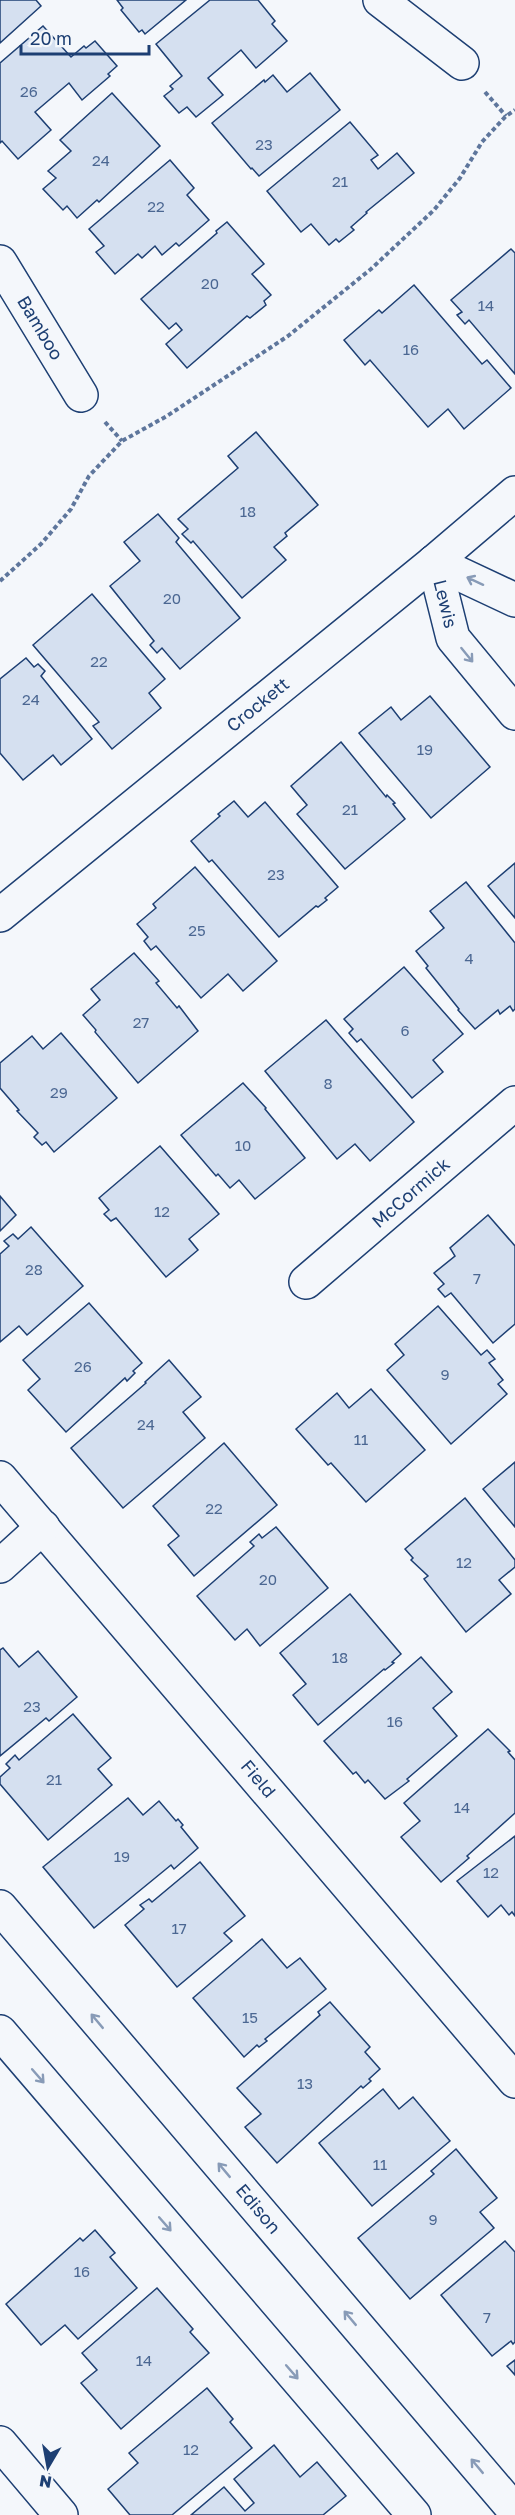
<svg xmlns="http://www.w3.org/2000/svg" width="515" height="2515" viewBox="0 0 515 2515" font-family="'Golos Text',sans-serif">
	<style>
		.building { fill: #d5e0f0; stroke: #1d3f73; stroke-width: 1.5 }
		.lines { fill: none; stroke-linecap: round; stroke-linejoin: round }
		.street-casing { stroke: #1d3f73; stroke-width: 36 }
		.secondary-casing { stroke: #1d3f73; stroke-width: 36 }
		.path { stroke: #5e769c; stroke-width: 4; stroke-dasharray: 4.5 3; stroke-linecap: butt }
		.street { stroke: #f4f7fb; stroke-width: 33 }
		.secondary { stroke: #f4f7fb; stroke-width: 33 }
		.oneway { stroke: #889bb7 }
		.labels { text-anchor: middle; stroke-width: 4.5; stroke-linejoin: round; paint-order: stroke }
		.number-label { font-size: 15px; fill: #4b6792 }
		.street-label { font-size: 18px; fill: #1d3f73; stroke: #f4f7fb }
	</style>
	<rect width="100%" height="100%" fill="#f4f7fb"/>
	<g class="building">
		<path d="M0,0H36L41,6L0,43Z"/>
		<path d="M117,0H186L145,34L142,30L139,32L121,10L123,8Z"/>
		<path d="M210,0H258L275,21L272,24L287,41L256,68L241,50L208,78L223,95L196,117L187,107L179,113L164,96L173,89L170,86L182,76L156,44Z"/>
		<path d="M43,26L71,57L84,46L86,48L95,41L117,66L108,74L110,76L82,100L69,83L35,112L51,130L18,159L2,141L0,143V63Z"/>
		<path d="M310,73L340,110L259,176L252,168L251,169L212,123L264,80L265,82L273,75L287,92Z"/>
		<path d="M112,93L160,146L99,202L97,200L77,218L67,206L63,210L43,189L56,178L48,171L71,151L60,140Z"/>
		<path d="M350,122L378,155L371,160L378,169L397,153L414,173L366,212L367,213L351,227L354,230L339,242L336,239L329,245L311,224L301,232L267,191Z"/>
		<path d="M170,160L194,188L187,195L209,220L179,246L176,243L162,255L155,246L142,258L138,254L115,274L96,252L104,246L89,229Z"/>
		<path d="M227,222L264,264L252,274L271,295L264,301L266,305L250,318L247,316L187,368L166,344L182,330L176,323L169,329L141,299L217,233L216,231Z"/>
		<path d="M511,249L515,253V374L469,320L465,324L457,315L462,312L451,300Z"/>
		<path d="M414,285L482,364L487,360L511,388L464,429L448,409L428,427L370,360L365,365L344,340L379,310L382,313Z"/>
		<path d="M256,432L318,505L285,533L287,536L274,547L286,560L242,598L193,541L191,543L182,534L188,529L178,519L238,468L228,456Z"/>
		<path d="M158,514L179,538L176,542L240,618L180,669L162,648L157,653L150,645L154,641L110,586L140,561L124,542Z"/>
		<path d="M92,594L165,679L149,693L161,708L112,749L93,726L99,722L33,645Z"/>
		<path d="M26,658L34,667L38,664L45,671L41,676L92,739L61,765L53,755L23,780L0,753V679Z"/>
		<path d="M430,696L490,767L431,818L359,733L391,707L401,720Z"/>
		<path d="M341,742L386,797L387,795L395,803L393,804L405,819L345,869L297,814L307,805L291,786Z"/>
		<path d="M234,801L248,817L265,802L338,887L325,898L327,900L318,907L316,906L279,937L212,860L209,862L191,841L220,816L218,814Z"/>
		<path d="M515,863V918L488,886Z"/>
		<path d="M195,867L277,961L243,991L228,974L201,998L156,946L151,950L144,941L148,937L137,924L156,908L153,904Z"/>
		<path d="M466,882L515,943V1009L513,1011L510,1006L500,1014L498,1010L475,1029L458,1010L459,1009L426,968L428,966L416,951L444,928L430,911Z"/>
		<path d="M134,953L159,981L156,983L177,1008L179,1006L198,1031L138,1083L95,1032L96,1030L83,1015L100,1000L91,989Z"/>
		<path d="M404,967L463,1034L433,1060L443,1072L412,1098L361,1039L357,1042L349,1033L353,1029L344,1019Z"/>
		<path d="M326,1020L414,1122L370,1161L355,1144L337,1159L265,1071Z"/>
		<path d="M61,1033L117,1098L54,1152L46,1142L42,1145L34,1137L38,1133L17,1111L19,1110L0,1088V1063L32,1036L43,1049Z"/>
		<path d="M243,1083L266,1108L265,1109L305,1158L255,1199L239,1180L230,1188L218,1174L216,1176L181,1135Z"/>
		<path d="M160,1146L219,1214L189,1239L198,1250L166,1277L116,1218L111,1221L104,1214L109,1210L99,1198Z"/>
		<path d="M0,1196L16,1215L0,1231Z"/>
		<path d="M488,1215L515,1246V1324L493,1343L451,1293L445,1297L438,1289L444,1284L434,1273L455,1256L450,1248Z"/>
		<path d="M31,1227L83,1286L27,1335L19,1326L0,1342V1254L9,1246L4,1241L13,1234L18,1239Z"/>
		<path d="M89,1303L142,1363L133,1371L135,1373L127,1381L125,1378L66,1432L28,1390L40,1379L23,1360Z"/>
		<path d="M438,1306L481,1355L487,1350L495,1359L489,1363L503,1380L498,1384L507,1394L451,1444L387,1370L404,1355L395,1344Z"/>
		<path d="M169,1360L201,1397L183,1412L205,1438L123,1508L71,1448L146,1383L145,1382Z"/>
		<path d="M371,1389L425,1450L366,1502L331,1463L328,1465L296,1429L337,1393L349,1408Z"/>
		<path d="M224,1443L277,1505L194,1576L168,1545L179,1536L153,1506Z"/>
		<path d="M515,1462V1527L483,1489Z"/>
		<path d="M465,1498L515,1560V1567L499,1580L511,1594L466,1632L424,1579L428,1576L411,1560L413,1558L405,1549Z"/>
		<path d="M276,1527L328,1588L260,1646L247,1629L235,1640L197,1596L254,1546L250,1542L259,1534L262,1538Z"/>
		<path d="M350,1594L401,1654L392,1662L394,1663L385,1670L384,1669L318,1725L293,1695L306,1684L280,1653Z"/>
		<path d="M3,1648L19,1667L38,1651L77,1697L49,1721L46,1718L0,1756V1650Z"/>
		<path d="M421,1657L452,1692L433,1708L457,1736L407,1779L409,1781L385,1799L368,1780L365,1783L356,1772L353,1774L324,1741Z"/>
		<path d="M73,1714L111,1758L98,1769L112,1785L48,1840L0,1784V1777L10,1768L6,1764L15,1755L19,1760Z"/>
		<path d="M488,1729L510,1751L508,1752L515,1760V1813L467,1856L469,1858L441,1882L401,1837L420,1821L404,1803Z"/>
		<path d="M128,1798L143,1815L159,1801L176,1821L178,1819L183,1825L181,1827L198,1848L174,1869L171,1865L94,1928L43,1867Z"/>
		<path d="M515,1836V1916L512,1912L509,1915L501,1905L488,1917L457,1881Z"/>
		<path d="M200,1862L245,1916L224,1933L232,1941L177,1987L125,1925L144,1909L140,1905L149,1899L152,1902Z"/>
		<path d="M262,1939L287,1968L300,1958L326,1989L265,2039L267,2041L259,2047L257,2045L244,2057L193,1998Z"/>
		<path d="M330,2002L370,2047L365,2052L380,2069L369,2079L371,2081L363,2088L361,2086L277,2163L245,2127L261,2114L237,2088L320,2015L318,2012Z"/>
		<path d="M383,2089L399,2109L413,2097L450,2141L372,2206L319,2143Z"/>
		<path d="M456,2149L497,2198L480,2212L494,2228L410,2299L358,2238L434,2174L431,2171Z"/>
		<path d="M95,2230L115,2253L110,2257L137,2288L78,2339L65,2325L41,2345L6,2304L80,2238L83,2241Z"/>
		<path d="M505,2241L515,2252V2342L513,2344L511,2341L492,2356L441,2295Z"/>
		<path d="M157,2288L193,2329L190,2332L209,2353L121,2429L81,2383L97,2370L82,2353Z"/>
		<path d="M515,2360V2375L507,2366Z"/>
		<path d="M207,2388L233,2419L230,2422L252,2448L172,2515H130L108,2489L138,2463L129,2453Z"/>
		<path d="M274,2445L300,2477L317,2462L346,2496L323,2515H191L224,2487L245,2511L254,2503L234,2479Z"/>
	</g>
	<g class="lines">
		<defs>
			<g id="street">
				<path d="M380,0L462,63"/>
				<path d="M0,262L81,395"/>
				<path d="M0,915L434,562L515,493"/>
				<path d="M306,1282L515,1103"/>
				<path d="M0,1478L515,2081"/>
				<path d="M0,1566L43,1527"/>
				<path d="M0,1907L515,2511"/>
				<path d="M0,2032L414,2515"/>
				<path d="M0,2443L61,2515"/>
			</g>
			<g id="secondary">
				<path d="M434,562L453,638L515,713"/>
				<path d="M434,562L515,600"/>
			</g>
		</defs>
		<use href="#street" class="street-casing"/>
		<use href="#secondary" class="secondary-casing"/>
		<g class="path">
			<path d="M485,92L506,116"/>
			<path d="M105,422L122,441"/>
			<path d="M0,581L41,544L71,509L89,476L122,441L167,416L288,336L371,269L434,210L460,178L482,142L506,116L515,110"/>
		</g>
		<use href="#street" class="street"/>
		<use href="#secondary" class="secondary"/>
	</g>
	<defs><path id="oneway-shaft" d="M-6 0H5M1.5-3L5.5 0L1.5 3" fill="none" stroke-width="1.6" stroke-linecap="round" stroke-linejoin="round" transform="scale(1.5)"/></defs>
	<g class="oneway">
		<use href="#oneway-shaft" transform="translate(475 581) rotate(-155)"/>
		<use href="#oneway-shaft" transform="translate(467 655) rotate(51)"/>
		<use href="#oneway-shaft" transform="translate(97 2021) rotate(-130)"/>
		<use href="#oneway-shaft" transform="translate(38 2076) rotate(49)"/>
		<use href="#oneway-shaft" transform="translate(224 2170) rotate(-130)"/>
		<use href="#oneway-shaft" transform="translate(165 2224) rotate(49)"/>
		<use href="#oneway-shaft" transform="translate(350 2318) rotate(-130)"/>
		<use href="#oneway-shaft" transform="translate(292 2372) rotate(49)"/>
		<use href="#oneway-shaft" transform="translate(477 2466) rotate(-130)"/>
	</g>
	<g class="labels">
		<g class="number-label">
			<text x="29" y="97">26</text>
			<text x="264" y="150">23</text>
			<text x="101" y="166">24</text>
			<text x="340" y="187">21</text>
			<text x="156" y="212">22</text>
			<text x="210" y="289">20</text>
			<text x="486" y="311">14</text>
			<text x="411" y="355">16</text>
			<text x="248" y="517">18</text>
			<text x="172" y="604">20</text>
			<text x="99" y="667">22</text>
			<text x="31" y="705">24</text>
			<text x="425" y="755">19</text>
			<text x="350" y="815">21</text>
			<text x="276" y="880">23</text>
			<text x="197" y="936">25</text>
			<text x="469" y="964">4</text>
			<text x="141" y="1028">27</text>
			<text x="405" y="1036">6</text>
			<text x="328" y="1089">8</text>
			<text x="59" y="1098">29</text>
			<text x="243" y="1151">10</text>
			<text x="162" y="1217">12</text>
			<text x="34" y="1275">28</text>
			<text x="477" y="1284">7</text>
			<text x="83" y="1372">26</text>
			<text x="445" y="1380">9</text>
			<text x="146" y="1430">24</text>
			<text x="361" y="1445">11</text>
			<text x="214" y="1514">22</text>
			<text x="464" y="1568">12</text>
			<text x="268" y="1585">20</text>
			<text x="340" y="1663">18</text>
			<text x="32" y="1712">23</text>
			<text x="395" y="1727">16</text>
			<text x="54" y="1785">21</text>
			<text x="462" y="1813">14</text>
			<text x="122" y="1862">19</text>
			<text x="491" y="1878">12</text>
			<text x="179" y="1934">17</text>
			<text x="250" y="2023">15</text>
			<text x="305" y="2089">13</text>
			<text x="380" y="2170">11</text>
			<text x="433" y="2225">9</text>
			<text x="82" y="2277">16</text>
			<text x="487" y="2323">7</text>
			<text x="144" y="2366">14</text>
			<text x="191" y="2455">12</text>
		</g>
		<g class="street-label">
			<text transform="translate(40 328) rotate(59)" y="6">Bamboo</text>
			<text transform="translate(445 604) rotate(76)" y="6">Lewis</text>
			<text transform="translate(258 705) rotate(-39)" y="6">Crockett</text>
			<text transform="translate(411 1193) rotate(-41)" y="6">McCormick</text>
			<text transform="translate(258 1779) rotate(50)" y="6">Field</text>
			<text transform="translate(258 2209) rotate(50)" y="6">Edison</text>
		</g>
	</g>
	<g transform="translate(48 2467) rotate(190)" stroke="#f4f7fb" stroke-width="4.5" paint-order="stroke">
	<path d="M0-4.5L10 22L0 15L-10 22Z" fill="#1d3f73"/>
	<text y="-9" font-size="16" font-weight="bold" text-anchor="middle" fill="#1d3f73">N</text>
	</g>
	<path d="M21 45v9h128v-9" fill="none" stroke="#1d3f73" stroke-width="3"/>
	<text x="30" y="45" font-size="18" fill="#1d3f73" stroke="#f4f7fb" stroke-width="4.5" paint-order="stroke">20 m</text>
</svg>
